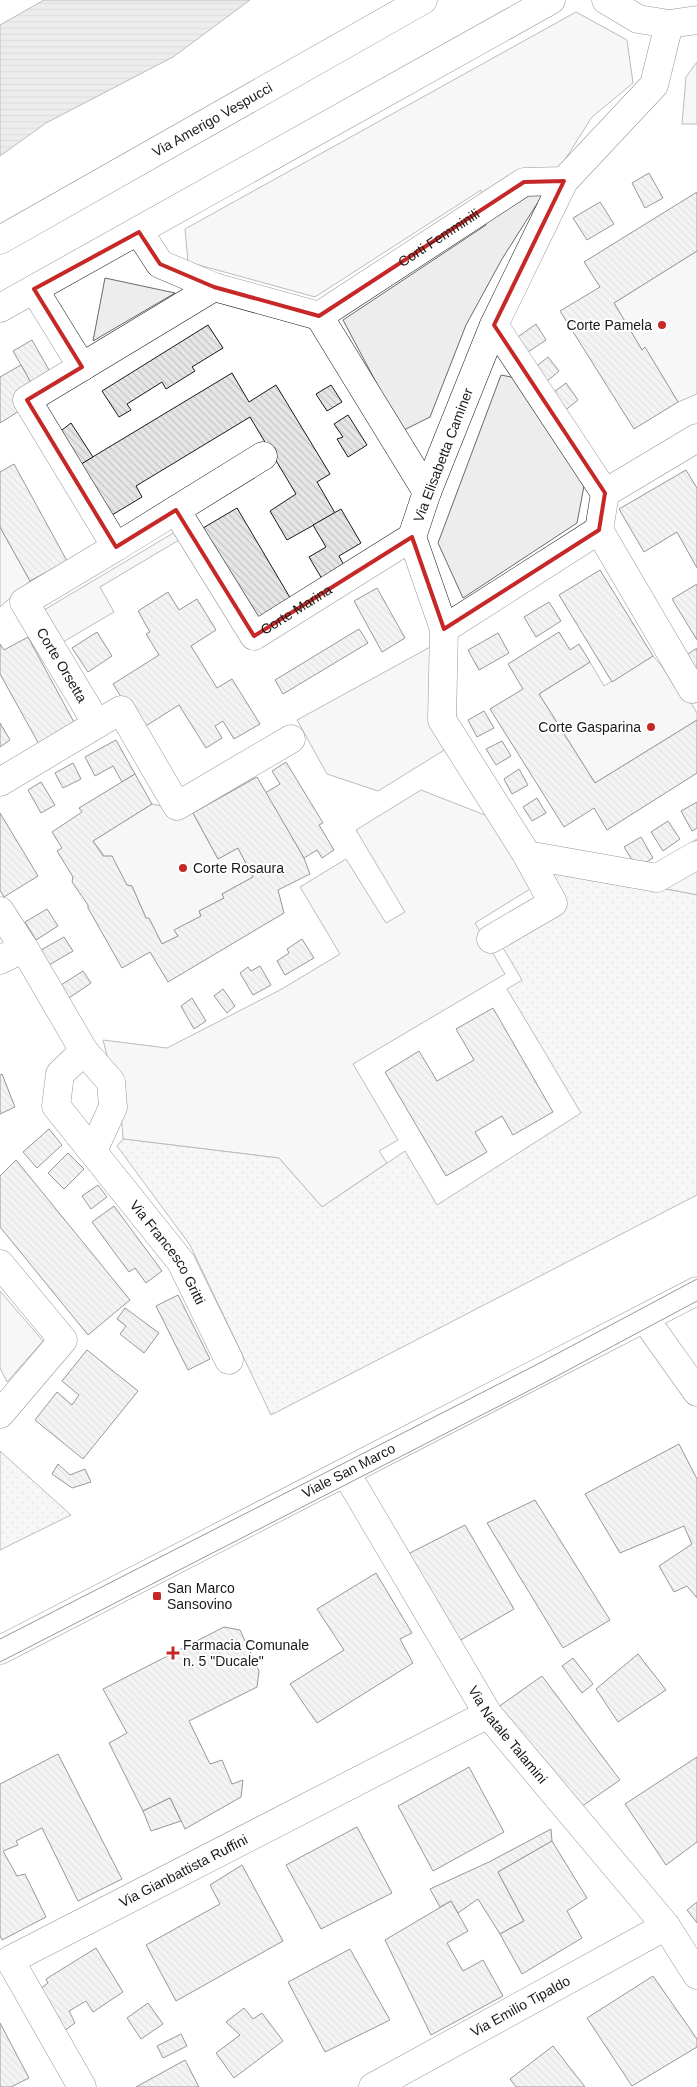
<svg xmlns="http://www.w3.org/2000/svg" width="697" height="2087" viewBox="0 0 697 2087" font-family="Arial,sans-serif">
	<style>
		.built { fill: #ededed; stroke: #6a6a6a }
		.park { fill: url(#park-dots); stroke: #6a6a6a }
		.water { fill: url(#water-rules); stroke: #6a6a6a }
		.building { fill: url(#building-back-hatch); stroke: #1a1a1a }
		.lines { fill: none; stroke-linecap: round; stroke-linejoin: round }
		.street-casing { stroke: #1a1a1a; stroke-width: 29 }
		.secondary-casing { stroke: #1a1a1a; stroke-width: 29 }
		.street { stroke: #fff; stroke-width: 28 }
		.secondary { stroke: #fff; stroke-width: 28 }
		.tram { stroke: #1a1a1a; stroke-width: 1 }
		.marked { fill: none; stroke: #c62828; stroke-width: 4; stroke-linejoin: round }
		.poi-dot { fill: #c62828; stroke: #fff; stroke-width: 2 }
		.labels { text-anchor: middle; stroke-width: 4; stroke-linejoin: round; paint-order: stroke }
		.street-label { font-size: 14px; fill: #1a1a1a; stroke: #fff }
		.poi-label { font-size: 14px; fill: #1a1a1a; stroke: #fff; text-anchor: start }
	</style>
	<defs>
		<pattern id="park-dots" width="8" height="8" patternUnits="userSpaceOnUse" patternTransform="scale(1.25)"><rect width="8" height="8" fill="#ededed"/><path d="M2 2h.1M6 6h.1" fill="none" stroke="#cbcbcb" stroke-width="1.8" stroke-linecap="round"/></pattern>
		<pattern id="water-rules" width="6" height="5" patternUnits="userSpaceOnUse" patternTransform="scale(1.25)"><rect width="6" height="5" fill="#d7d7d7"/><path d="M0 2.5h6" fill="none" stroke="#b8b8b8"/></pattern>
		<pattern id="building-back-hatch" width="6" height="6" patternUnits="userSpaceOnUse" patternTransform="scale(1.25)"><rect width="6" height="6" fill="#e6e6e6"/><path d="M-1 5l2 2M0 0l6 6M5-1l2 2" fill="none" stroke="#c5c5c5"/></pattern>
	</defs>
	<rect width="100%" height="100%" fill="#fff"/>
	<g class="built">
		<path d="M576,12L627,40L633,83L592,117L502,259L466,325L430,417L402,431L343,320L486,225L481,190L315,297L188,262L185,229Z"/>
		<path d="M697,62V124H682L686,77Z"/>
		<path d="M697,251V394L678,402L645,348L642,350L614,303Z"/>
		<path d="M105,278L175,293L93,341Z"/>
		<path d="M501,375L516,378L584,486L577,523L463,598L438,543Z"/>
		<path d="M0,527L30,581L0,607Z"/>
		<path d="M180,529L184,537L100,587L114,612L58,645L39,613Z"/>
		<path d="M432,646L446,749L378,791L327,774L297,720Z"/>
		<path d="M653,656L661,665L681,697L690,701L697,713V720L595,783L539,694L590,662L604,686Z"/>
		<path d="M421,790L495,819L535,886L475,923L505,974L353,1064L398,1140L379,1151L387,1163L322,1207L279,1158L123,1139L121,1110L103,1040L167,1048L280,990L340,954L300,887L346,859L386,923L405,912L356,830Z"/>
		<path d="M152,804L193,813L218,859L238,848L253,877L222,894L224,898L199,911L201,916L175,930L178,936L162,944L149,919L146,918L132,886L127,885L93,841Z"/>
		<path d="M697,839V895L626,881Z"/>
		<path d="M0,1291L43,1341L7,1382L0,1368Z"/>
	</g>
	<g class="park">
		<path d="M540,865L697,895V1195L271,1415L190,1245L117,1146L123,1139L279,1158L322,1207L405,1151L437,1205L581,1113L507,989L522,980L502,946L564,904Z"/>
		<path d="M0,1451L71,1515L0,1550Z"/>
	</g>
	<path class="water" d="M44,0H250L173,57L46,123L0,156V25Z"/>
	<g class="building">
		<path d="M649,173L663,198L645,208L632,183Z"/>
		<path d="M697,192V251L614,303L642,350L645,347L678,402L634,429L560,311L600,287L584,262Z"/>
		<path d="M600,202L614,224L587,240L573,218Z"/>
		<path d="M536,324L546,340L525,354L515,339Z"/>
		<path d="M208,325L223,348L192,367L195,371L166,389L162,382L127,404L131,410L119,417L102,391Z"/>
		<path d="M32,340L53,377L34,388L13,351Z"/>
		<path d="M548,357L559,371L545,383L533,369Z"/>
		<path d="M21,365L34,388L27,406L0,423V377Z"/>
		<path d="M232,373L249,402L276,385L330,474L317,482L335,513L287,540L270,511L296,494L250,417L136,486L142,497L107,518L76,467Z"/>
		<path d="M566,383L578,400L563,412L550,395Z"/>
		<path d="M331,385L342,402L327,411L316,394Z"/>
		<path d="M348,415L367,445L348,457L337,439L343,437L334,424Z"/>
		<path d="M71,423L93,457L76,467L58,433Z"/>
		<path d="M14,464L67,561L30,581L0,527V472Z"/>
		<path d="M686,470L697,488V568L677,532L644,552L619,509Z"/>
		<path d="M237,508L292,601L253,624L203,528Z"/>
		<path d="M341,509L361,543L339,556L347,571L325,584L309,557L326,547L313,525Z"/>
		<path d="M600,570L653,656L612,682L559,595Z"/>
		<path d="M697,584V640L672,599Z"/>
		<path d="M377,588L405,638L382,652L354,601Z"/>
		<path d="M168,592L179,610L197,599L216,630L191,646L217,688L232,679L260,724L234,739L223,721L215,726L222,738L206,748L179,705L141,729L113,684L159,655L146,634L150,632L138,611Z"/>
		<path d="M549,602L561,621L536,637L524,617Z"/>
		<path d="M359,629L368,643L283,694L275,680Z"/>
		<path d="M97,632L112,656L88,672L72,648Z"/>
		<path d="M559,632L570,650L579,644L590,662L539,694L595,783L697,720V773L607,830L594,808L564,827L490,709L523,689L508,664Z"/>
		<path d="M498,633L509,653L479,670L468,650Z"/>
		<path d="M28,637L76,726L40,746L0,674V644L4,650Z"/>
		<path d="M697,648V677L682,658Z"/>
		<path d="M484,711L494,728L477,737L468,720Z"/>
		<path d="M0,723L10,740L0,747Z"/>
		<path d="M116,740L135,774L122,782L113,766L95,776L85,757Z"/>
		<path d="M502,741L511,756L496,765L486,749Z"/>
		<path d="M286,762L323,823L319,825L334,850L322,858L317,850L304,858L265,793L280,784L272,771Z"/>
		<path d="M73,763L81,779L63,788L55,773Z"/>
		<path d="M519,769L528,785L512,794L504,779Z"/>
		<path d="M135,774L152,804L93,841L103,856H112L127,885L132,886L146,918H149L162,944L178,936L174,930L201,916L199,911L224,898L222,894L253,877L238,848L218,859L193,813L257,777L304,858L310,874L278,890L284,913L168,982L150,952L122,968L88,908V905L72,882L73,877L57,851L62,848L52,832L82,812L79,808Z"/>
		<path d="M41,782L55,805L41,813L28,790Z"/>
		<path d="M537,798L546,813L532,821L523,807Z"/>
		<path d="M697,802V828L692,831L681,811Z"/>
		<path d="M0,813L38,876L4,897L0,890Z"/>
		<path d="M668,821L680,839L663,851L651,832Z"/>
		<path d="M641,837L653,858L637,868L624,847Z"/>
		<path d="M47,909L58,926L36,940L25,922Z"/>
		<path d="M64,937L73,951L49,965L41,950Z"/>
		<path d="M302,939L314,958L285,975L277,961L289,953L287,949Z"/>
		<path d="M260,966L271,985L253,995L240,973L248,967L251,971Z"/>
		<path d="M83,971L91,983L69,998L61,985Z"/>
		<path d="M223,989L235,1006L227,1013L214,996Z"/>
		<path d="M192,998L206,1021L194,1029L181,1006Z"/>
		<path d="M493,1008L553,1112L513,1135L502,1116L475,1132L487,1152L446,1176L385,1072L419,1051L437,1081L474,1060L456,1029Z"/>
		<path d="M2,1074L15,1107L0,1114V1075Z"/>
		<path d="M49,1129L62,1145L37,1168L23,1152Z"/>
		<path d="M68,1153L84,1169L64,1189L48,1173Z"/>
		<path d="M16,1160L130,1300L88,1335L0,1227V1176Z"/>
		<path d="M98,1185L107,1197L91,1209L82,1196Z"/>
		<path d="M114,1206L162,1271L146,1283L135,1268L129,1272L92,1222Z"/>
		<path d="M178,1295L210,1359L188,1370L156,1306Z"/>
		<path d="M125,1308L159,1333L144,1353L120,1334L126,1326L117,1319Z"/>
		<path d="M87,1350L138,1391L83,1459L35,1420L57,1392L72,1405L79,1395L62,1381Z"/>
		<path d="M679,1444L697,1479V1598L687,1586L674,1592L659,1566L692,1544L684,1526L620,1553L585,1494Z"/>
		<path d="M58,1464L70,1475L85,1469L91,1482L72,1488L52,1474Z"/>
		<path d="M535,1500L610,1620L563,1648L487,1523Z"/>
		<path d="M465,1525L514,1609L454,1644L404,1556Z"/>
		<path d="M376,1573L412,1633L400,1639L413,1663L317,1723L290,1684L344,1650L317,1609Z"/>
		<path d="M224,1627L240,1630L259,1671L257,1687L189,1721L210,1764L222,1760L232,1784L243,1780L241,1797L185,1829L170,1798L143,1811L109,1743L127,1733L103,1689Z"/>
		<path d="M638,1654L666,1690L618,1722L596,1689Z"/>
		<path d="M573,1658L593,1684L582,1693L562,1666Z"/>
		<path d="M542,1676L620,1780L578,1809L494,1710Z"/>
		<path d="M58,1754L122,1879L78,1901L42,1828L16,1841L18,1845L3,1851L17,1876L25,1874L46,1917L2,1940L0,1936V1784Z"/>
		<path d="M697,1757V1842L666,1865L625,1804Z"/>
		<path d="M469,1767L504,1832L433,1871L398,1806Z"/>
		<path d="M170,1798L181,1821L151,1831L143,1811Z"/>
		<path d="M357,1827L392,1893L321,1929L286,1865Z"/>
		<path d="M551,1829L552,1841L498,1872L524,1921L500,1934L478,1899L458,1913L451,1901L440,1907L430,1889L489,1862Z"/>
		<path d="M552,1841L587,1898L567,1911L582,1938L522,1974L500,1934L524,1921L498,1872Z"/>
		<path d="M242,1865L283,1941L176,2001L146,1945L220,1904L210,1885Z"/>
		<path d="M451,1901L468,1931L447,1943L463,1971L483,1960L503,1996L431,2035L385,1940Z"/>
		<path d="M697,1902V1923L687,1910Z"/>
		<path d="M96,1948L123,1992L93,2012L86,2001L69,2011L75,2023L60,2034L33,1994L48,1983L46,1979Z"/>
		<path d="M350,1949L390,2020L325,2052L288,1982Z"/>
		<path d="M653,1976L697,2039V2047L632,2086L587,2018Z"/>
		<path d="M148,2003L163,2024L141,2039L127,2018Z"/>
		<path d="M244,2008L253,2019L262,2013L283,2041L234,2078L216,2053L240,2035L226,2022Z"/>
		<path d="M0,2023L29,2078L11,2087H0Z"/>
		<path d="M181,2034L187,2046L163,2058L157,2046Z"/>
		<path d="M553,2046L585,2087H516L510,2079Z"/>
		<path d="M185,2060L199,2087H136Z"/>
	</g>
	<g class="lines">
		<defs>
			<g id="street">
				<path d="M606,0L638,19L669,24L697,20"/>
				<path d="M669,24L654,85L564,181L494,325L427,492L412,537L444,629L442,720L527,855L657,878L697,855"/>
				<path id="s1" d="M139,232L160,264L214,287L319,316L524,182L564,181"/>
				<path d="M214,287L27,400L116,547L263,456"/>
				<path d="M34,289L82,367"/>
				<path d="M0,308L551,0"/>
				<path d="M319,316L427,492"/>
				<path d="M605,493L697,438"/>
				<path id="s2" d="M176,510L254,636L412,537"/>
				<path d="M599,530L692,689L697,686"/>
				<path d="M444,629L599,530L605,493L494,325"/>
				<path d="M97,724L121,710L177,806L291,739"/>
				<path d="M0,782L97,724L24,602L116,547"/>
				<path d="M0,911L24,948L84,1051L111,1082L113,1107L93,1151"/>
				<path d="M491,939L553,903L527,855"/>
				<path d="M0,960L24,948"/>
				<path id="s3" d="M84,1051L60,1074L56,1106L181,1262L229,1360"/>
				<path d="M0,1264L63,1340L0,1414"/>
				<path d="M645,1319L697,1392"/>
				<path id="s4" d="M346,1473L488,1714L666,1926L697,1975"/>
				<path id="s5" d="M82,2087L10,1960L488,1714"/>
				<path id="s6" d="M373,2087L666,1926"/>
			</g>
			<g id="secondary">
				<path id="s7" d="M0,240L423,0"/>
				<path id="s8" d="M0,1650L697,1291"/>
			</g>
		</defs>
		<use href="#street" class="street-casing"/>
		<use href="#secondary" class="secondary-casing"/>
		<use href="#street" class="street"/>
		<use href="#secondary" class="secondary"/>
		<g class="tram">
			<path d="M0,1639L534,1366L697,1279"/>
			<path d="M0,1662L544,1383L697,1301"/>
		</g>
	</g>
	<path d="M0 0H697V2087H0ZM564,181L494,325L605,493L599,530L444,629L412,537L254,636L176,510L116,547L27,400L82,367L34,289L139,232L160,264L214,287L319,316L524,182Z" fill="#fff" fill-opacity=".55" fill-rule="evenodd"/>
	<path class="marked" d="M564,181L494,325L605,493L599,530L444,629L412,537L254,636L176,510L116,547L27,400L82,367L34,289L139,232L160,264L214,287L319,316L524,182Z"/>
	<g class="poi-dot">
		<circle cx="662" cy="325" r="5"/>
		<circle cx="651" cy="727" r="5"/>
		<circle cx="183" cy="868" r="5"/>
		<rect x="152" y="1591" width="10" height="10" rx="2.5"/>
		<path d="M170.5 1645.5h5v5h5v5h-5v5h-5v-5h-5v-5h5z"/>
	</g>
	<g class="labels">
		<g class="street-label">
			<text dy="5" stroke="none"><textPath href="#s7" startOffset="244">Via Amerigo Vespucci</textPath></text>
			<text dy="5" stroke="none"><textPath href="#s1" startOffset="349">Corti Femminili</textPath></text>
			<text transform="translate(443 455) rotate(-69)" y="5">Via Elisabetta Caminer</text>
			<text dy="5" stroke="none"><textPath href="#s2" startOffset="198">Corte Marina</textPath></text>
			<text transform="translate(62 665) rotate(59)" y="5">Corte Orsetta</text>
			<text dy="5" stroke="none"><textPath href="#s3" startOffset="250">Via Francesco Gritti</textPath></text>
			<text dy="5" stroke="none"><textPath href="#s8" startOffset="392">Viale San Marco</textPath></text>
			<text dy="5" stroke="none"><textPath href="#s4" startOffset="308">Via Natale Talamini</textPath></text>
			<text dy="5" stroke="none"><textPath href="#s5" startOffset="341">Via Gianbattista Ruffini</textPath></text>
			<text dy="5" stroke="none"><textPath href="#s6" startOffset="168">Via Emilio Tipaldo</textPath></text>
		</g>
		<g class="poi-label">
			<text x="652" y="330" text-anchor="end">Corte Pamela</text>
			<text x="641" y="732" text-anchor="end">Corte Gasparina</text>
			<text x="193" y="873">Corte Rosaura</text>
			<text x="167" y="1593">San Marco<tspan x="167" dy="16">Sansovino</tspan></text>
			<text x="183" y="1650">Farmacia Comunale<tspan x="183" dy="16">n. 5 "Ducale"</tspan></text>
		</g>
	</g>
</svg>
